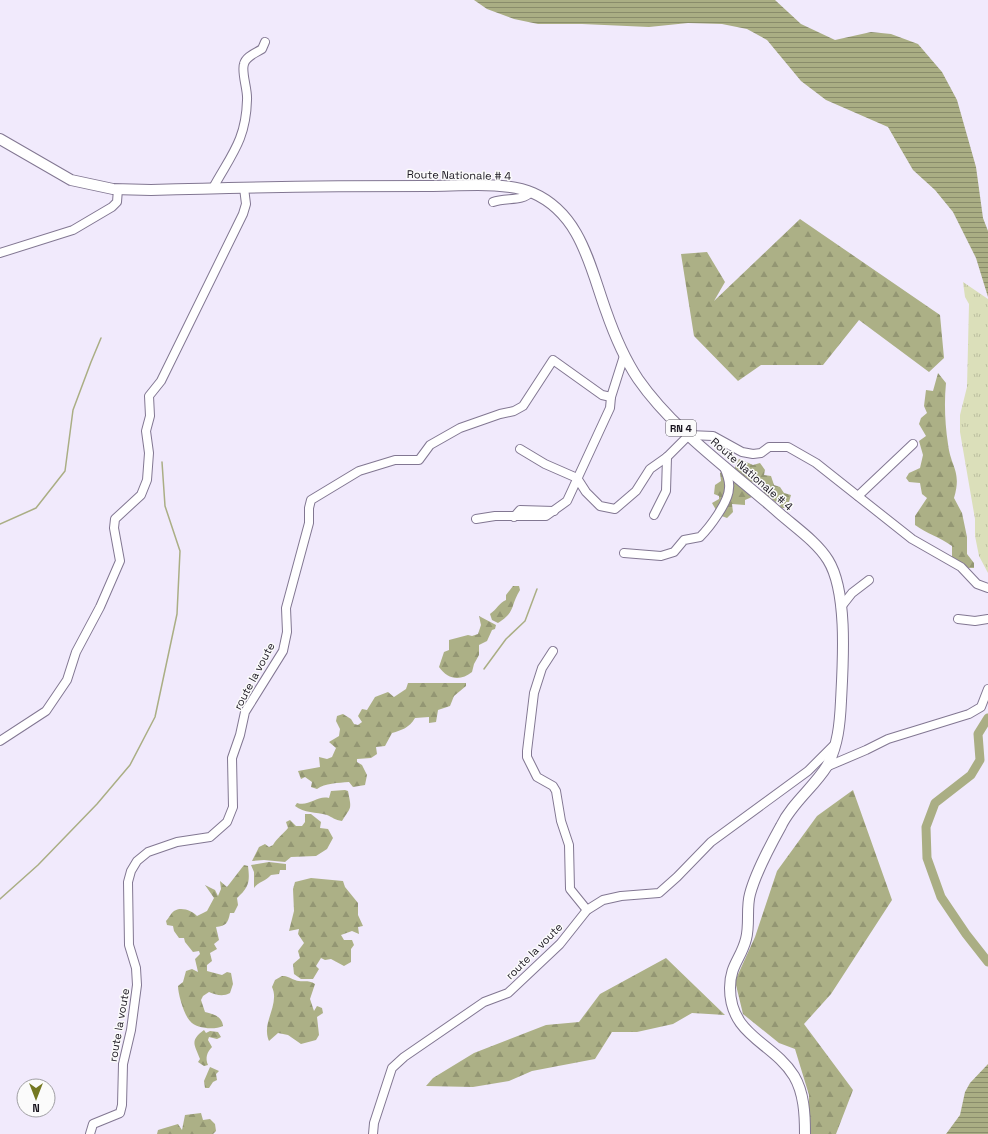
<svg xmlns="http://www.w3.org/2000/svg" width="988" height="1134" viewBox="0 0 988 1134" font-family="'Space Grotesk',sans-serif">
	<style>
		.grass { fill: url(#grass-tufts) }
		.forest { fill: url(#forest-firs) }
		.water { fill: url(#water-rules) }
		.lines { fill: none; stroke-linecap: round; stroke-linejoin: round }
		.stream { stroke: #aaae84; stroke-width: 1.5 }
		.river { stroke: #aaae84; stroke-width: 9 }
		.minor-casing { stroke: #827792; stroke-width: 10 }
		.major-casing { stroke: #827792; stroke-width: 12 }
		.minor { stroke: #fff; stroke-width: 8 }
		.major { stroke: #fff; stroke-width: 10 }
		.labels { text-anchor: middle; stroke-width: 3; stroke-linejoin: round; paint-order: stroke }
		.shield { fill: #fbfbfb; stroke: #5c5960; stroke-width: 1 }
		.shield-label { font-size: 10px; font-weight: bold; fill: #18141e }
		.street-label { font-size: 11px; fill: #18141e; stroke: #fbfbfb }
	</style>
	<defs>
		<pattern id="grass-tufts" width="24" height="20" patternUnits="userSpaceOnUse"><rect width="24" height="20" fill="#dbdfba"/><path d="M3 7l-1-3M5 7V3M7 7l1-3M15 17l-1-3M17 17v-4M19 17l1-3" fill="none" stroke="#bbbe9f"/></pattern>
		<pattern id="forest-firs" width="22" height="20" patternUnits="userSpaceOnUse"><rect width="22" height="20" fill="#acb086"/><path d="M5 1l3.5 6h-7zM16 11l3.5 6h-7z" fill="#939673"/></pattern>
		<pattern id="water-rules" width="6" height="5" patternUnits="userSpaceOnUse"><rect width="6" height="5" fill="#aaae84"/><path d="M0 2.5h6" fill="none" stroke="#898c6b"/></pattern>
	</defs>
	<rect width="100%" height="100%" fill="#f1eafc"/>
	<path class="grass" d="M963,282L988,299V573L979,556L975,536V519L960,432V415L967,387L969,304L965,297Z"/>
	<g class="forest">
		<path d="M800,219L940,315L944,358L929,372L859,320L823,365H761L738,381L694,336L681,254L707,252L725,282L714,301Z"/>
		<path d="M938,373L946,383C944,403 945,424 948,444C951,468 962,471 954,498L962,513L967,537V554L974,563V568H966L952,558V546C940,537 927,534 915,525V516L927,498L922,494L920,483L909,482L906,478L909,473L920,468L923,455L919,441L926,436L919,424L921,418L927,413L924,406L926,390L933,391Z"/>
		<path d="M739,459L753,465L760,463L765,470L764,475L771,476L774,485L780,487L784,493L791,495L789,502H786V508H781L779,504L765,495L760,485C749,482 742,477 734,469Z"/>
		<path d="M724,470L731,481H739L750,492L752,497L745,500V505L732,504L733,512L727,518L719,515L712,503L719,499V496L714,494L715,485L721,481L720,473Z"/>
		<path d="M513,586H519L520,590C510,606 516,612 498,623L492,620L490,614C497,609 499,603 506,600V595Z"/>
		<path d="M479,616L496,625L495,629L492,630L487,641L479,645V655L474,664L472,672C461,681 448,680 439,667L444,652L449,650V640L468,635L472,636L478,634L481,625Z"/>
		<path d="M408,683H466V686L454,696L450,706L438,710L436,722L429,723V717L415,718C409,728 402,730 392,733L385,746L376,747L377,754L371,758L357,759V762L362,765L367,775L365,785L353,787L349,782C338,783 325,783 317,789L311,787L312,782L305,777L301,779L298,771L320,767L319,757L327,759L332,757L336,748L329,742L339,736L340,729L336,721L337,716L343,714L351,719L354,724L358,725L362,722L358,716L362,709L367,710L375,697L388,692L394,697L406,689Z"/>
		<path d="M345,790L348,791C352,811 351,806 342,821C335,820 332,817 327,815C316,812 304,813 295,806L297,803C309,807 317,795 329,798L331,791Z"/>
		<path d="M853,790L892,900L831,994L804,1024L853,1090L836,1134H808L809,1095L795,1049L779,1043L743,1014L735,981L755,937L777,871L817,816Z"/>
		<path d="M305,814H311L321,822L320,828L328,829L333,838L327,849L316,856L291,857L285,862L264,860L252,861L259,847L265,844L269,847L273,845C277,838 283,834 288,828L286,822L290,820L296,826H302L305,822Z"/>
		<path d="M269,862L286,864V870H280L279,874L271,875C266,881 258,882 254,888V872L251,865Z"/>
		<path d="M244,865L248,866C250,882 249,887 237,898L238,905L234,913H230C228,923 226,926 216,927L219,940L214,944L217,949L210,953L212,961L207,965V971L222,975L227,972L231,973L233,984L230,993C223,997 216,995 209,992L203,996L201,1000L205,1012C213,1014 222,1016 223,1026C215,1030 196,1029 190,1021C184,1015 178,994 178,986L183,982L186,971L192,969L198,972L195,959L200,954L199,951L193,952L185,942L184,938H179L174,931L173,926L167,925L166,921C169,918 171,913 174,911C181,906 193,911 197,916L207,911L214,898L205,885L215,890L218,896L221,889L220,881L227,887Z"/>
		<path d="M311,878L343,881L345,887L358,903V915L363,926L358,927L359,934L352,931L341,935L344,940H352L354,945L351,949V962L344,966L331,959L325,960L321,958L316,966L319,969L313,979H301L294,974L293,964L300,958L298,951L304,943L298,934L299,929L289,931L294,911L293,889L295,882Z"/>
		<path d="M666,958L725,1015L692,1013L673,1024L637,1032H612L595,1059L532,1071L509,1081L473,1087L426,1086L433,1078L474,1053L546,1025L579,1022L600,994Z"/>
		<path d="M282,976C288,976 289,978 295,980C302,983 308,979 315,984L310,999L314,1011L317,1006L322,1008L323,1013L317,1017L319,1035L316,1040L301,1044L288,1035L278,1033L269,1041C268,1039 267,1035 267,1032C266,1018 279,1002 272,987L275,980Z"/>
		<path d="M204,1030L206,1033L210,1031L218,1032L221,1037L217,1039L209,1037L208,1040L212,1047C207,1052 205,1058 208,1065L204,1066L198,1062L200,1059C195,1045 189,1041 204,1030Z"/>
		<path d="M210,1067L219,1071L216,1074L217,1080L213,1082L209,1088H205L204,1081Z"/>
		<path d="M201,1113L203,1120L210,1119L215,1124L216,1131L213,1134H157L158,1130L178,1124L182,1130L185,1115Z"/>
	</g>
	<g class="water">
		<path d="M474,0H775L801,24L835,40L871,32L891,34L918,44L942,72L957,100L976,167L983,218L988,231V297L976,258L953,212L935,190L913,170L888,127L826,100L801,81L767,40L747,29L722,24L688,23L649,27L582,24H538L514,19L487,9Z"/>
		<path d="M988,1064V1134H946L960,1115L965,1092L970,1083Z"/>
	</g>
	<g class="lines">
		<g class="stream">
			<path d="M0,524L36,508L65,471L73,410L91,362L101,338"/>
			<path d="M484,669L506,639L525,621L537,589"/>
			<path d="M0,899L38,865L97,804L130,765L155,717L177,614L180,551L165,506L162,462"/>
		</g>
		<path class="river" d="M988,718L978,734L980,760L971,775L935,803L926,827L927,858L941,897L966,934L988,962"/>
		<defs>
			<g id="minor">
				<path d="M213,188C231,155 246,140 247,100C248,90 241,72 244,64C246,56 256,53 262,49L265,42"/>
				<path d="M493,202C506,197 522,202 531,192"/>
				<path d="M0,253L73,230L112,207L117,202L118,189"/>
				<path d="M520,449L545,464L577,478L586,492L600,506L615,509L636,491L650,469L667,457L689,435L713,436L742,452L753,454L761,453L769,447H788L816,463L912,539L961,567L977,584L988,588"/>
				<path d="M858,496L913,444"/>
				<path d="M654,515L666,491L667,457"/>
				<path d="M514,517L520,510L554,511"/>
				<path d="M476,519L495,516H546L567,501L610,408L611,397"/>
				<path d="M624,553L661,556L674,552L684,540L700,537C709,528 729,502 729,488C730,481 727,474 724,467"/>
				<path d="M841,607L852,593L869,580"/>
				<path d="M958,619L975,621L988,619"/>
				<path d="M553,651L542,668L534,693L527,751V757L537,777L553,786L556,791L561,821L569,845L570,889L587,910"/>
				<path d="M0,741L46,711L67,680L76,652L100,607L120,561L114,528L115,519L141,495L147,480L149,453L146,431L150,416L149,396L161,381L243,214L246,204L244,188"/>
				<path d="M826,767L866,750L888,739L969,714L981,707L988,689"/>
				<path d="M90,1134L93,1124L120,1113L122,1105L123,1064L131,1030L137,985L136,968L129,945L128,882L131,871L137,861L148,852L177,842L210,837L227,822L233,807L232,758L240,735L245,712L283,651L287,632L286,608L309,523V508L311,500L359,471L395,460H419L430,445L460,428L500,414L514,411L523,406L553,360L602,395L611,397L624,356"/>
				<path d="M373,1134L374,1123L392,1068L404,1057L484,1002L508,993L560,944L587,910L603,900L621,896L659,893L677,877L711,842L808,771L836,743"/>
			</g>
			<path id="major" d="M0,139L71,180L113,189L151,190C243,187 336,186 429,186C460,186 506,181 533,193C581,214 590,267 606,311C614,334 624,358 638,379C674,431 732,471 779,513C795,527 817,542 828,560C848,592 843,663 841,701C840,723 838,746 827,766C814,787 792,803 781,826C771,844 755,875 750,894C746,908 750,924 746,939C741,959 730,965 730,988C730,1036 773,1042 794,1076C804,1093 805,1114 805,1134"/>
		</defs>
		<use href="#minor" class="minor-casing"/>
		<use href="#major" class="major-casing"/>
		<use href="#minor" class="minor"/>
		<use href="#major" class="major"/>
	</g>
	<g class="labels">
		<rect class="shield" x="666" y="420" width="30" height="16" rx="3"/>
		<g class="shield-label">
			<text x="681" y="432">RN 4</text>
		</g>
		<g class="street-label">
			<text transform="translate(459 175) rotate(1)" y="4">Route Nationale # 4</text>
			<text transform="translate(752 474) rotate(41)" y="4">Route Nationale # 4</text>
			<text transform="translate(254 676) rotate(-62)" y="4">route la voute</text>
			<text transform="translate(534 951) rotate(-45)" y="4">route la voute</text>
			<text transform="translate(119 1025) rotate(-80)" y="4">route la voute</text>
		</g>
	</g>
	<g transform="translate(36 1098) rotate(180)"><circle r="19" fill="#fbfbfb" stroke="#a09fa3"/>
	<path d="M0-3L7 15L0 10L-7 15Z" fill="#747821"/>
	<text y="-6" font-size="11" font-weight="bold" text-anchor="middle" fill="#18141e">N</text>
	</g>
</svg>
